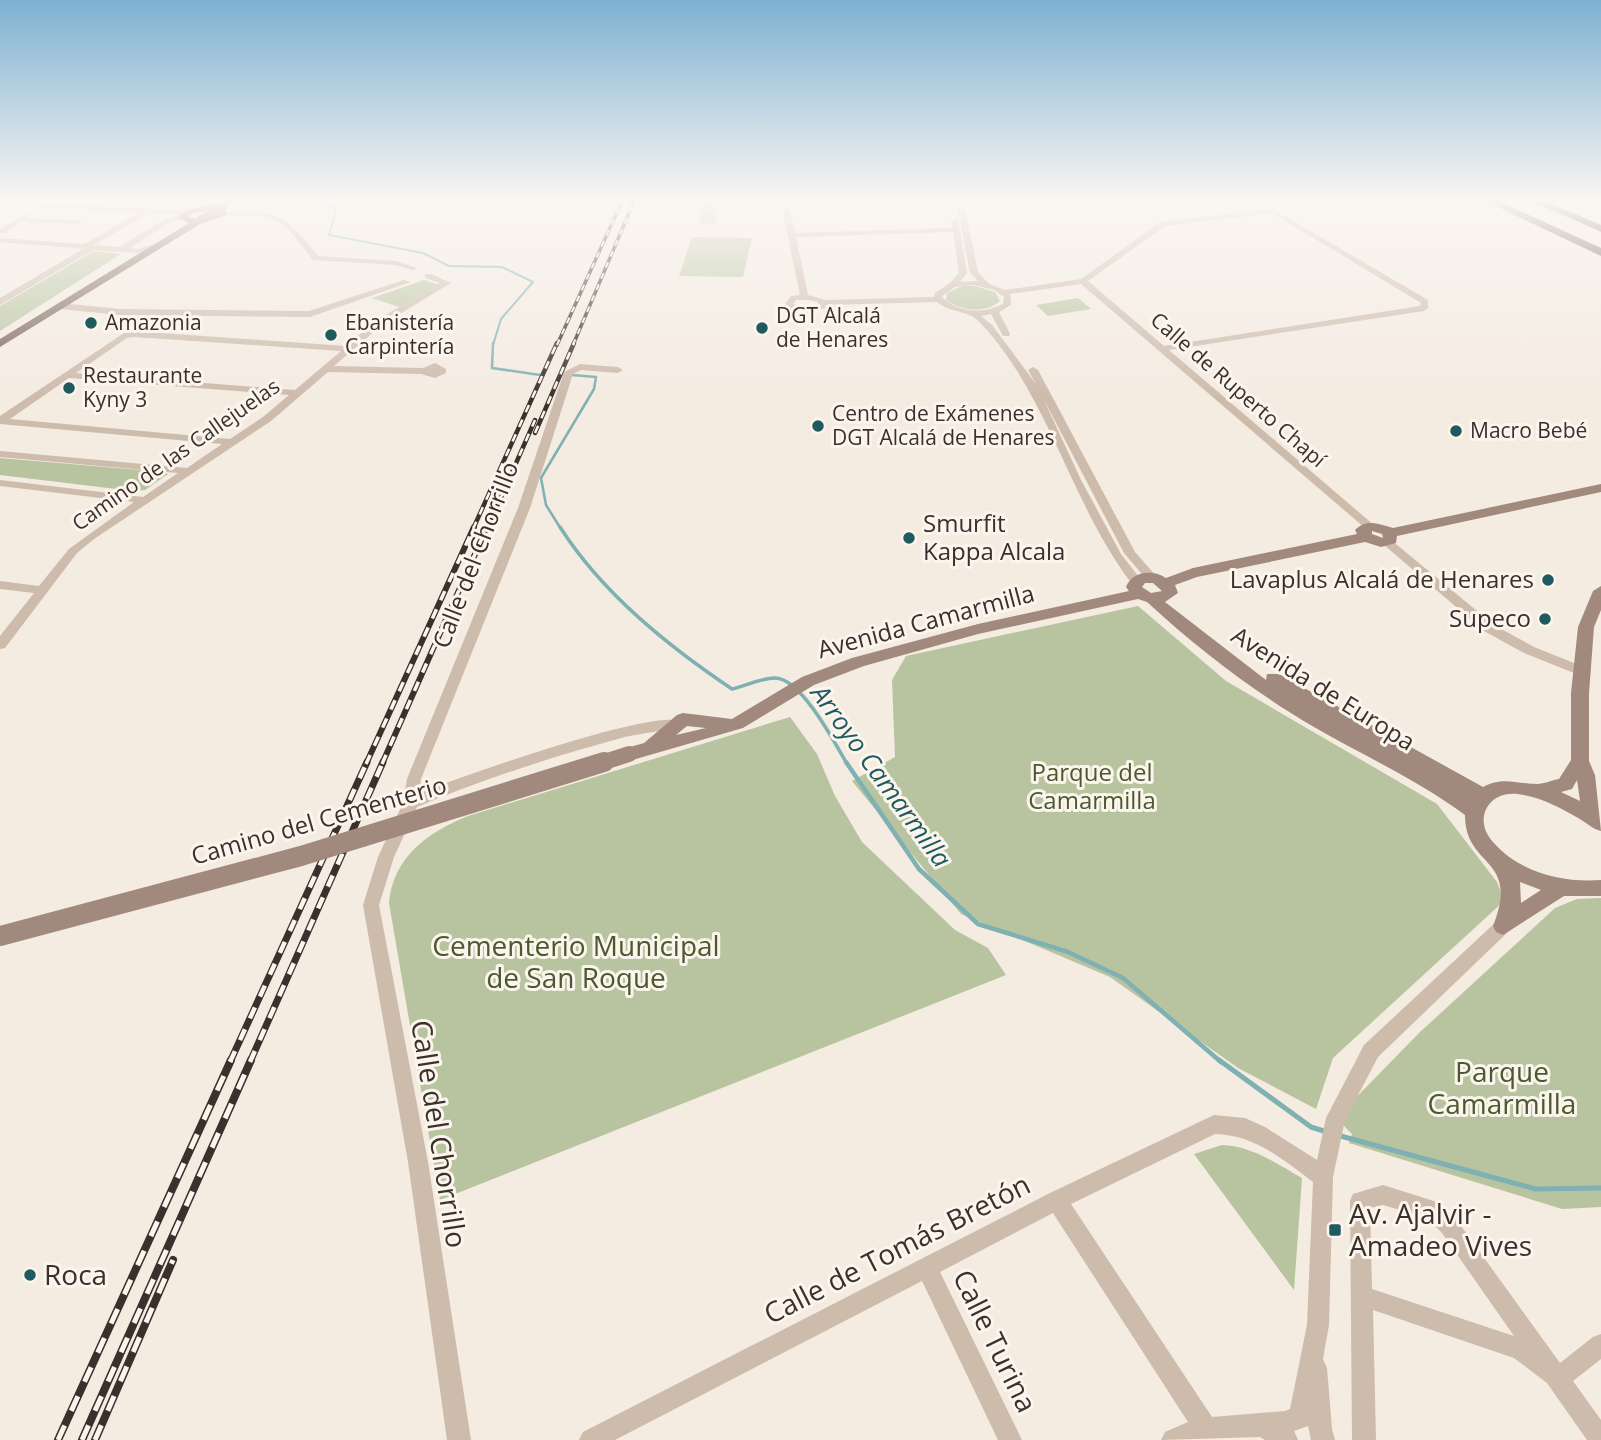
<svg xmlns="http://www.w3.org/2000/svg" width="1601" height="1440" viewBox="0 0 1601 1440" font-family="'Open Sans',sans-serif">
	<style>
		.green { fill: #b8c4a0 }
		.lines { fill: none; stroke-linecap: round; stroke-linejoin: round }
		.stream-far4 { stroke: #7fb0b2; stroke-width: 2 }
		.stream-far3 { stroke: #7fb0b2; stroke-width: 2.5 }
		.stream-far2 { stroke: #7fb0b2; stroke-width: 3.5 }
		.stream-far1 { stroke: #7fb0b2; stroke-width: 4.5 }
		.stream { stroke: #7fb0b2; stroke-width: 5 }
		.street { fill: #cdbbac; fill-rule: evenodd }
		.secondary { fill: #a18a7d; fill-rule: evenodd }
		.primary { fill: #7d675c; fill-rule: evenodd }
		.highway { fill: #5c4a42; fill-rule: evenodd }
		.rail-far4-casing { stroke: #3b302b; stroke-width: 3.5 }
		.rail-far3-casing { stroke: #3b302b; stroke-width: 4.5 }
		.rail-far2-casing { stroke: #3b302b; stroke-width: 6 }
		.rail-far1-casing { stroke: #3b302b; stroke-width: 7 }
		.rail-casing { stroke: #3b302b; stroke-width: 8 }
		.rail-far4 { stroke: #fbf5ee; stroke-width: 2; stroke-dasharray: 6; stroke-linecap: butt }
		.rail-far3 { stroke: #fbf5ee; stroke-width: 2.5; stroke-dasharray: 8; stroke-linecap: butt }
		.rail-far2 { stroke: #fbf5ee; stroke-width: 3.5; stroke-dasharray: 10; stroke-linecap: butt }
		.rail-far1 { stroke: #fbf5ee; stroke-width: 4.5; stroke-dasharray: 12; stroke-linecap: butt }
		.rail { stroke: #fbf5ee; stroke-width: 5; stroke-dasharray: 16; stroke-linecap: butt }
		.secondary-bridge-far1 { stroke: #a18a7d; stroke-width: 16 }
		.secondary-bridge { stroke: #a18a7d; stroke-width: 20 }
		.poi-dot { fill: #1f5a5e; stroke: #fbf5ee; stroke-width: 2.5 }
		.labels { text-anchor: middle; stroke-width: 6; stroke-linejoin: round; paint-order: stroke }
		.far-poi-label { font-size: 21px; fill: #3b302b; stroke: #fbf5ee; text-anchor: start }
		.far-street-label { font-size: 21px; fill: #3b302b; stroke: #fbf5ee }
		.poi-label { font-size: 24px; fill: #3b302b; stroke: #fbf5ee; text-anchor: end }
		.street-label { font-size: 24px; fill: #3b302b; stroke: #fbf5ee }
		.park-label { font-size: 24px; fill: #4a5a2e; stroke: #fbf5ee }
		.water-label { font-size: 26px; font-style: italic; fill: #1f5a5e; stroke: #fbf5ee }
		.near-park-label { font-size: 28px; fill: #4a5a2e; stroke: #fbf5ee }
		.near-street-label { font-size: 28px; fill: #3b302b; stroke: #fbf5ee }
		.near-poi-label { font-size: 28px; fill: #3b302b; stroke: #fbf5ee; text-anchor: start }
	</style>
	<rect width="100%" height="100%" fill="#f4ebe1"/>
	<g class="green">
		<path d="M704,199H731V206H715L716,223L700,224L699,208L705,207Z"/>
		<path d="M692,237L752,238L743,277L679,276Z"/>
		<path d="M94,251L121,254L0,331V306Z"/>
		<path d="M424,280L439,285L399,307L372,298Z"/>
		<path d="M975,286L995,292L1000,301C986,314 961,311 946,300L947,293L962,286Z"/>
		<path d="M1078,298L1091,309L1048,316L1036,305Z"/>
		<path d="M0,458L164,472L168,474L145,490L133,491L0,475Z"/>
		<path d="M1138,606L1226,681L1437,804L1497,882L1504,901L1333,1058L1316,1109L1238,1068L1110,977L961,914L852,781L895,757L892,680L906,656Z"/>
		<path d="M790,717L817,754L835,796L862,842L955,930L988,948L1006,975L440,1200L389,903C393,857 428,832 468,816Z"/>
		<path d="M1601,898V1207L1562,1209L1349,1143L1352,1134L1336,1118L1419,1033L1555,908L1577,899Z"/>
		<path d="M1222,1145C1252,1146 1277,1164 1302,1178L1294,1290L1194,1154Z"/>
	</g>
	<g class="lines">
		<path class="stream-far4" d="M311,199L322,205L337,207L329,235L423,253L449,266L502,267L533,282L501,319L493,345"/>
		<g class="stream-far3">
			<path d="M493,343L492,368L540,375"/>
			<path d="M561,529L546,505L541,478L594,389L596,377L572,375"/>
		</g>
		<path class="stream-far2" d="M560,527C602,593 668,646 732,689C745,686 761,678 775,678C801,678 835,743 847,764"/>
		<path class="stream-far1" d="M846,762L919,869L978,924L1068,952L1123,978L1221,1062"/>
		<g class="stream">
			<path d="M1219,1060L1311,1127L1327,1132"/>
			<path d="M1337,1135L1536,1189L1601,1188"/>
		</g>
		<g class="street">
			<path d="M780,199H788L795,233L952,228L951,221L958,219L967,273L960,282L978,281L970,273L956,199H963L978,272L989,284L1005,290L1081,279L1160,222L1273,209L1428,300V308L1424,311L1169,350L1375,526L1373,528H1365L1081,284L1010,294L1011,305L999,312L1010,334L1009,336H1003L991,314L981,316L992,325L1036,384L1028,370L1033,367L1038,370L1135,552L1157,577L1151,581L1147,580L1124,553L1043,398L1081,480L1121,554L1142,581L1140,584H1132C1072,505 1051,404 987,330C983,326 976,318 971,316C958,310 948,311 937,302L826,305L825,308L804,314L785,307L784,305L791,296L800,295ZM1272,213L1421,303L1420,306L1164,346L1088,281L1165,226ZM953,232L959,273L950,283L935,293L934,297L826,300L808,295L796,237ZM974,285L994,290L1004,297L1003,304C983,314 960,313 943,298L942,296L955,287ZM796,300H809L818,302V305L804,308L793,304Z"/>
			<path d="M0,201L149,208L190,213L184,215L186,219L171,222L130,248L138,249L158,243L162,245L161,247L138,253L93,250L0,305V298L83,249L0,242V238L84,244L139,213L0,205ZM149,213L182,215L166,218L120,247L94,245Z"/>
			<path d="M231,211C281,211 288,218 318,256L396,261L417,268L413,270L395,265L313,260C299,243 286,220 263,216C251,215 240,216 228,215L227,213Z"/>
			<path d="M26,214L30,216L28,218L78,220L82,222L78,224L21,222L5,233H0V229Z"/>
			<path d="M425,274H431L451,283L383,324L334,366L423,368L435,363L446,369V373L435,378L421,374L328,372L271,421L94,539L77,553L5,648L0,649V636L34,593L0,589V581L39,586L69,549L134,502L0,486V480L143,497L178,473L0,457V451L187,468L222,444L0,424V416L124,333L134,331L346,346L377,320L440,283L425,278ZM134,337L341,351L295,390L76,373L127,338ZM69,378L289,395L263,417L230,439L10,419Z"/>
			<path d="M404,280L411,282L310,317L120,315L60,309L56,306L60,303L120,309L309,311Z"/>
			<path d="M580,364L618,367L623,370L618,373L581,370L573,374L530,508L421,779L420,793C452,780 666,703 683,723C677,730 634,734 621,738C552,757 483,779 417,807L394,857L379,905L428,1162L471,1440H447L408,1162L363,905L378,857L403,803L407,779L518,508L564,372Z"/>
			<path d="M1387,539L1391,540L1494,625L1534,647L1589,669L1591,672L1589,675H1579L1524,653L1484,631L1383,544L1381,542Z"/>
			<path d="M1503,919L1509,921L1511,926L1509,931L1378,1057L1345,1120L1333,1177L1329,1325L1323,1359L1327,1368L1332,1429L1335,1440H1311L1308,1426L1294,1431L1298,1440H1265L1260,1437L1161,1440L1165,1432L1188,1422L1053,1213L940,1272L1022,1440H998L922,1281L615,1440H579L583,1432L1050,1193L1214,1115L1245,1118L1265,1127L1317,1160L1326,1118L1364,1045L1497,921ZM1215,1134C1255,1135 1282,1159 1313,1182L1307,1325L1290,1409L1285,1411L1212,1417L1071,1204Z"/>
			<path d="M1383,1185L1440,1203L1456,1219L1560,1363L1593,1337L1601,1334V1359L1573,1381L1601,1420V1440H1587L1547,1383L1514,1358L1373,1310L1376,1440H1352L1350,1201L1353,1194ZM1383,1205L1427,1218L1442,1233L1514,1336L1372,1289L1370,1208Z"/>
		</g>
		<path class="secondary" d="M1601,484V492L1397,536L1396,543L1381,547L1365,542L1197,577L1175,585L1178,593L1165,602L1266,680L1267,674H1279L1483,787C1503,776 1516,784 1537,784C1544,784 1552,780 1559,779L1571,760V693L1578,627L1593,591L1601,586V610L1594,627L1589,693V761L1595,775L1601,831C1592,829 1586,822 1578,818C1559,807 1540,797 1518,794C1489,790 1472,819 1493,842C1519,872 1562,883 1601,880V896H1564L1503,935L1496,932L1493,926C1521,856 1465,869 1465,815C1418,780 1364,756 1314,727C1254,692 1198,649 1147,602L1138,599L978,634L864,666L814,685L743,728L629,761L623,759L620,754L623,749L644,743L677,715L683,713L732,719L802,677L852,658L978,624L1129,591L1126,587C1132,571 1153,569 1166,578L1193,568L1357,534L1355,530C1367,518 1379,524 1393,528ZM1372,531L1382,534L1383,538L1372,534ZM1145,583H1153L1162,591L1151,593L1142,587ZM687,726L706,728L676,735ZM1577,780L1580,801L1561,792L1572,789ZM1520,882L1541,890L1521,903Z"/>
		<path class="primary" d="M228,199H238L226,208L227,215L200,224L0,347V339L189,223L178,217C193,202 212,209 228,199ZM210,210L196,218L189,217L193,213Z"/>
		<g class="highway">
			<path d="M1481,199H1494L1601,248V256Z"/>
			<path d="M1527,199H1540L1601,225V232Z"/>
		</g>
		<defs>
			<g id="rail-far4">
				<path d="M557,345L623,199"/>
				<path d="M573,345L635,199"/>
			</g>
			<g id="rail-far3">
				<path d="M535,433L574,343"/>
				<path d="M473,529L557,343"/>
				<path d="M487,529L535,420"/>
			</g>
			<g id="rail-far2">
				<path d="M366,764L474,527"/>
				<path d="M382,764L487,527"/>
			</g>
			<g id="rail-far1">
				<path d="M230,1062L367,762"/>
				<path d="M250,1062L383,762"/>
			</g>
			<g id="rail">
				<path d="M58,1440L231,1060"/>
				<path d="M82,1440L251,1060"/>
				<path d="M95,1440L173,1260"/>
			</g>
		</defs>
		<use href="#rail-far4" class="rail-far4-casing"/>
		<use href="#rail-far3" class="rail-far3-casing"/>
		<use href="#rail-far2" class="rail-far2-casing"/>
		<use href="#rail-far1" class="rail-far1-casing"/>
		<use href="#rail" class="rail-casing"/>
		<use href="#rail-far4" class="rail-far4"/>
		<use href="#rail-far3" class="rail-far3"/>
		<use href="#rail-far2" class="rail-far2"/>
		<use href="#rail-far1" class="rail-far1"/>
		<use href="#rail" class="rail"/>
		<path class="secondary-bridge-far1" d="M598,764L629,754"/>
		<path class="secondary-bridge" d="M0,936L301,856L604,762"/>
	</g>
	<linearGradient id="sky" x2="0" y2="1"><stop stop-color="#7eb2d2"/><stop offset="0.5" stop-color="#faf6f2"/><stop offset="1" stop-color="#faf6f2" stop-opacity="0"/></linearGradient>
	<rect width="1601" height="400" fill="url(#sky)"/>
	<g class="poi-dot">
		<circle cx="91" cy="323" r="7"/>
		<circle cx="762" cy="328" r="7"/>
		<circle cx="331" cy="335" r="7"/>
		<circle cx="69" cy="388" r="7"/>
		<circle cx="818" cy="426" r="7"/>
		<circle cx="1456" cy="431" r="7"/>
		<circle cx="909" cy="538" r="7"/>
		<circle cx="1548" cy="580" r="7"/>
		<circle cx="1545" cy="619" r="7"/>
		<rect x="1328" y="1223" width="14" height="14" rx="3.5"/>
		<circle cx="30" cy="1275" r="7"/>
	</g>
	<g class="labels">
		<g class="far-poi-label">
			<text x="776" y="323">DGT Alcalá<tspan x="776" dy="24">de Henares</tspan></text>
			<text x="105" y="330">Amazonia</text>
			<text x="345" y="330">Ebanistería<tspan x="345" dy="24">Carpintería</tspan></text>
			<text x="83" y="383">Restaurante<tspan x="83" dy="24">Kyny 3</tspan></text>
			<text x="832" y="421">Centro de Exámenes<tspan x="832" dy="24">DGT Alcalá de Henares</tspan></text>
			<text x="1470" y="438">Macro Bebé</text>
		</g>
		<g class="far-street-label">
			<text transform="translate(1238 390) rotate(41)" y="7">Calle de Ruperto Chapí</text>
			<text transform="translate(176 455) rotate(-35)" y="7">Camino de las Callejuelas</text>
		</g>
		<g class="poi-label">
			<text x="923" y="532" text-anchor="start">Smurfit<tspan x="923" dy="28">Kappa Alcala</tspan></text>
			<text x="1534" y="588">Lavaplus Alcalá de Henares</text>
			<text x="1531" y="627">Supeco</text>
		</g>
		<g class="street-label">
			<text transform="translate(476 555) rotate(-69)" y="8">Calle del Chorrillo</text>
			<text transform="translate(926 622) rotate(-15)" y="8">Avenida Camarmilla</text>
			<text transform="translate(1323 689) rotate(32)" y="8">Avenida de Europa</text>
			<text transform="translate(319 821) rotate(-16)" y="8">Camino del Cementerio</text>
		</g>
		<g class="park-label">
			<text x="1092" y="781">Parque del<tspan x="1092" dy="28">Camarmilla</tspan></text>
		</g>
		<g class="water-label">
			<text transform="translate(881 776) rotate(54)" y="9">Arroyo Camarmilla</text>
		</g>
		<g class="near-park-label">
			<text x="576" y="956">Cementerio Municipal<tspan x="576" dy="32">de San Roque</tspan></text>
			<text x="1502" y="1082">Parque<tspan x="1502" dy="32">Camarmilla</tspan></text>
		</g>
		<g class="near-street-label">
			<text transform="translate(439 1134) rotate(81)" y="10">Calle del Chorrillo</text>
			<text transform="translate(897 1249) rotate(-27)" y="10">Calle de Tomás Bretón</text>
			<text transform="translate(995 1341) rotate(64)" y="10">Calle Turina</text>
		</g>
		<g class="near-poi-label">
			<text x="1349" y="1224">Av. Ajalvir -<tspan x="1349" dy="32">Amadeo Vives</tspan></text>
			<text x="44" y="1285">Roca</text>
		</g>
	</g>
</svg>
